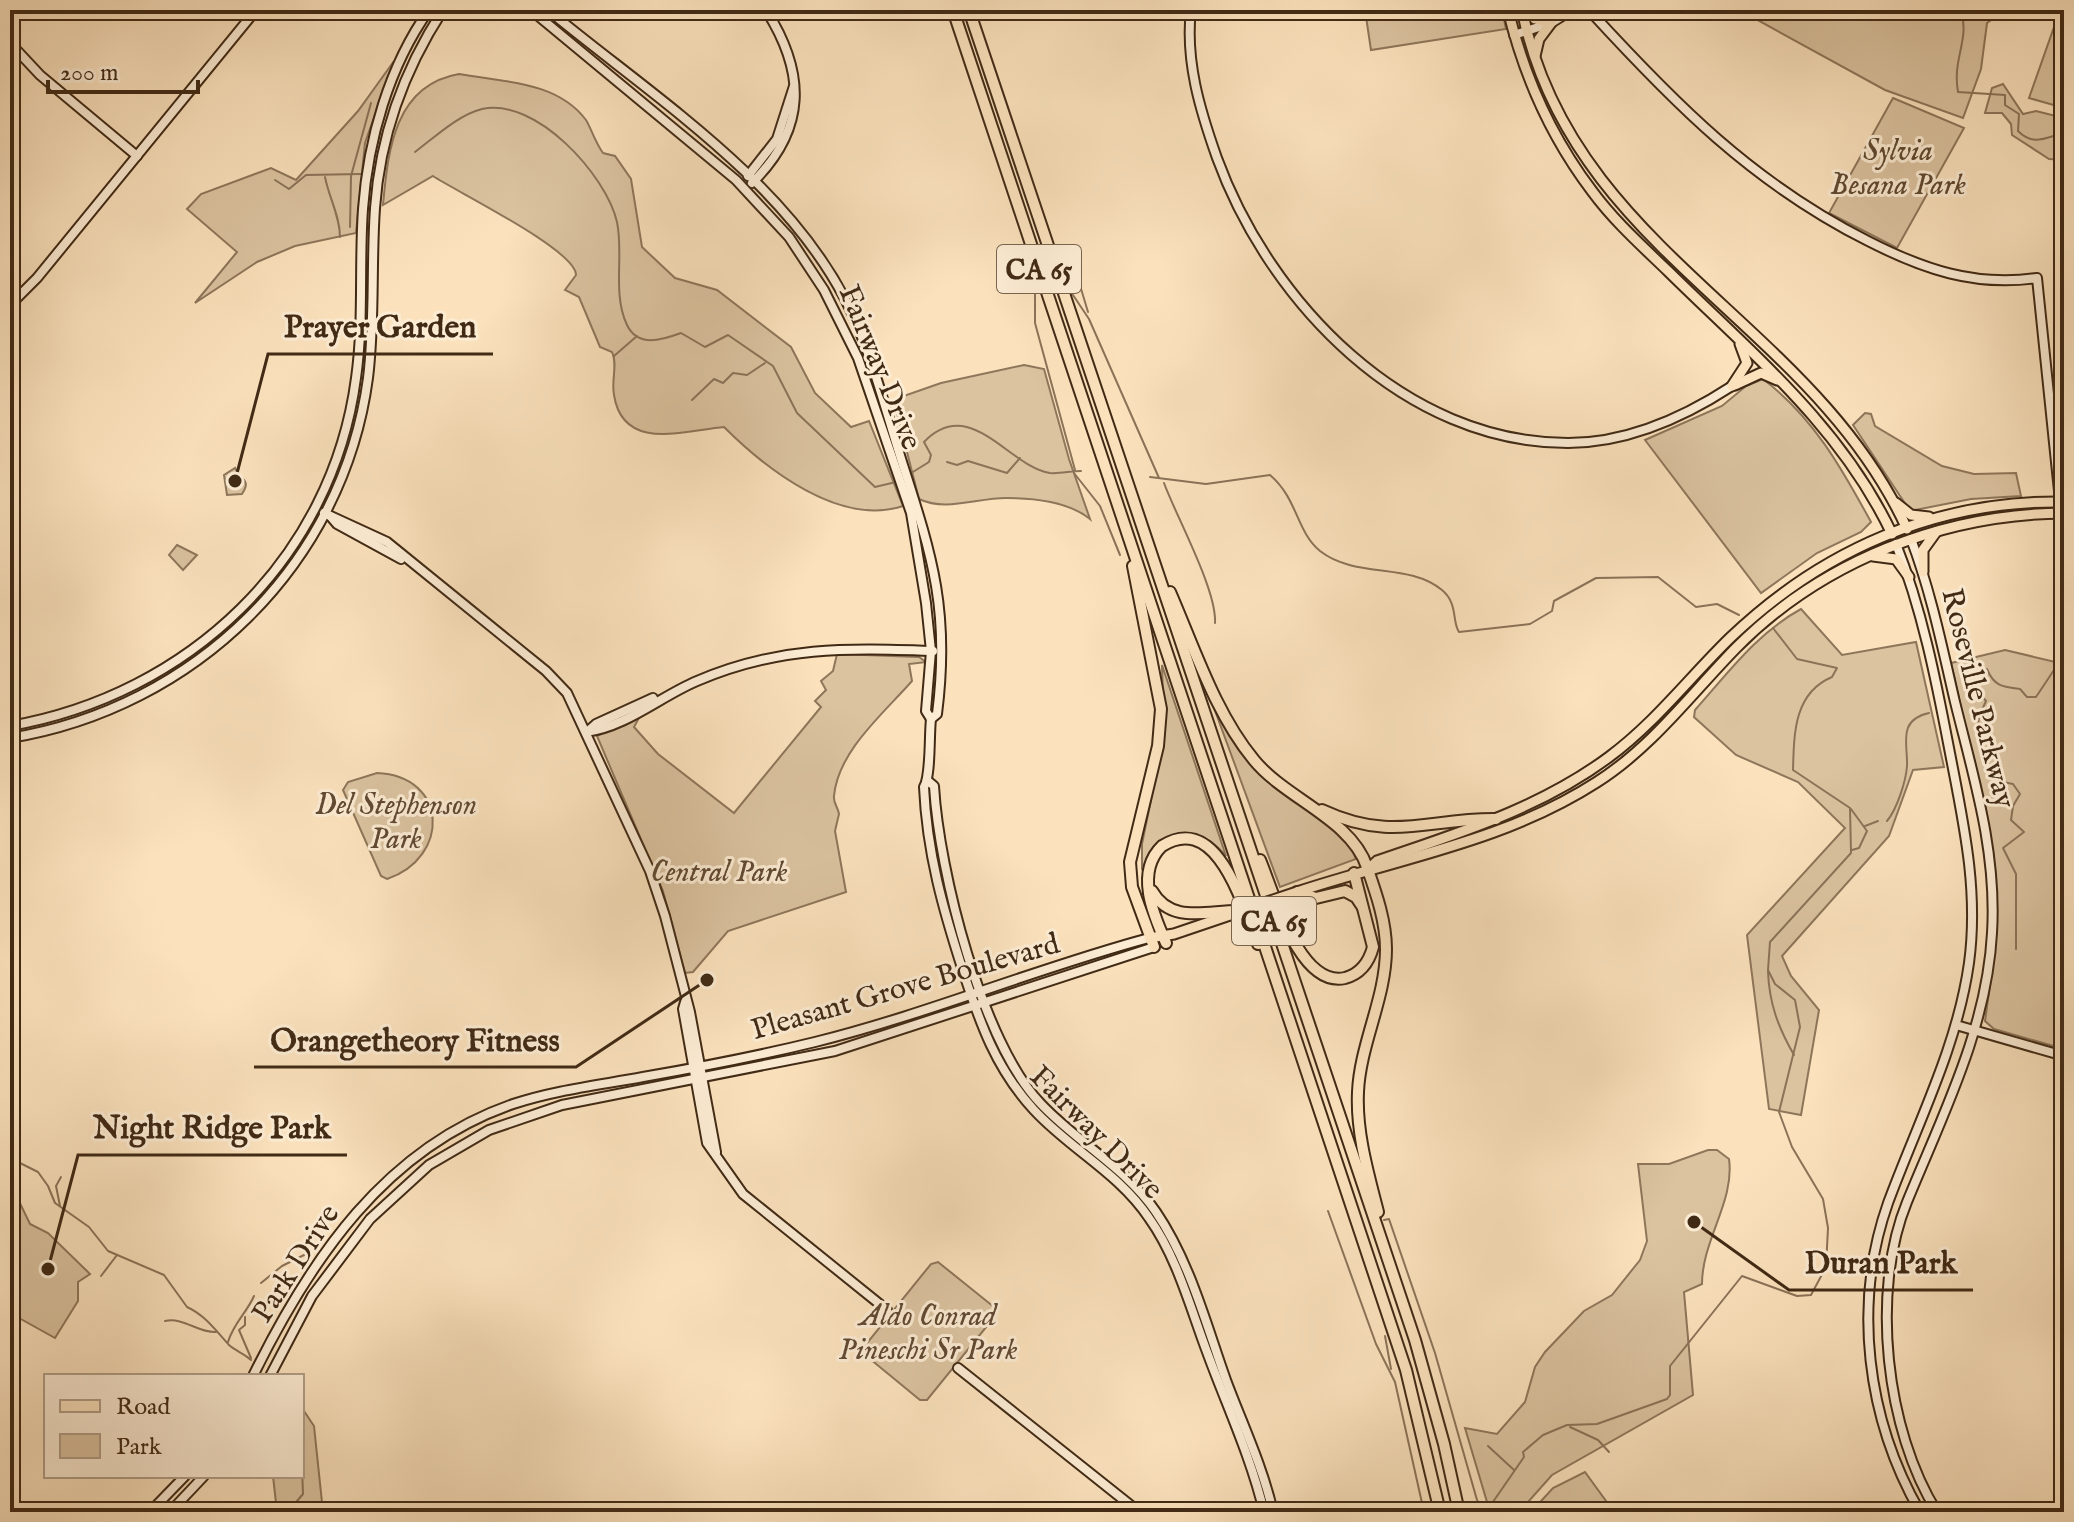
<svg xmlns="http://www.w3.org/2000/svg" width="2074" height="1522" viewBox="0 0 2074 1522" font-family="'IM FELL English',serif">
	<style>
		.green { fill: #dbc3a0; stroke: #8e765a; stroke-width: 2 }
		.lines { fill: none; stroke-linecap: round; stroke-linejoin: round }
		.stream { stroke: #8b7358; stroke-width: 2 }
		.secondary-casing { stroke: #412a15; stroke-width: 12 }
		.primary-casing { stroke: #412a15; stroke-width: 13 }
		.highway-casing { stroke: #412a15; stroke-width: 14 }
		.secondary { stroke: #fcecd4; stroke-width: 8 }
		.primary { stroke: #fbe2bd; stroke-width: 9 }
		.highway { stroke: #fbe2bd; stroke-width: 10 }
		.primary-bridge-casing { stroke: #412a15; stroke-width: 13; stroke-linecap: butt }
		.primary-bridge { stroke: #fbe2bd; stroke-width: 9 }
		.labels { text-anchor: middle; stroke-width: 6; stroke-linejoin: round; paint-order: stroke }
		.shield { fill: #fcecd4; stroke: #79644e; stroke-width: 2 }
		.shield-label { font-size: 28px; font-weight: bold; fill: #412a15 }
		.park-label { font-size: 30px; font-style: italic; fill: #604931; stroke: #fcecd4 }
		.street-label { font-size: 30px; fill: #412a15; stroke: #fcecd4 }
		.leader { fill: none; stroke: #412a15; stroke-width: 3 }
		.callout-dot { fill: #412a15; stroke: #fcecd4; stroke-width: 3 }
		.callout-label { font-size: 32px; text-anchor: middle; font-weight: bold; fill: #412a15; stroke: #fcecd4; stroke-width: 6; stroke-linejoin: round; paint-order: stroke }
	</style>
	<rect width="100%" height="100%" fill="#fbe2bd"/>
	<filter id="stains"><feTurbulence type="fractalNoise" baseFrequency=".0025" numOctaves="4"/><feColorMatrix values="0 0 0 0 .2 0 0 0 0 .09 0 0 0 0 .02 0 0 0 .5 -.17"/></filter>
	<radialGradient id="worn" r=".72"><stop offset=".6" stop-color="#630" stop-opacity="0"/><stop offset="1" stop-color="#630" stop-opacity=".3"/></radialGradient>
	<g class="green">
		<path d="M1365,10H1502L1506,29L1371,50Z"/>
		<path d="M1747,10H2005L1987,23L1981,69L1963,118L1885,90L1752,17Z"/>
		<path d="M2060,10H2064V108L2029,98Z"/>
		<path d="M394,61L365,143L356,233L295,246L257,262L195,303L237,252L187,209L201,194L271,168L296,180L358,111Z"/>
		<path d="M459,74C503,82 557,81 586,120C591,128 595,142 603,153L615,156L631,179L642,247L675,278L717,290L791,347L815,393L851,427L869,421L903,506C840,527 766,469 724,427C686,430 623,453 614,395C611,381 618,364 612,352L600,347L579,297L565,290L576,275C576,250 457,192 433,176L383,205C388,149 395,85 459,74Z"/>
		<path d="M2003,84L2023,114L2036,111L2064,118V160L2049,159L2012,135L2011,124L2002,113H1985L1992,88Z"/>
		<path d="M1893,98L1964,128L1897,248L1829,213Z"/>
		<path d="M1024,365L1044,369L1069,459L1090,519C1069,502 1033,498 1006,498C976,498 946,512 919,499L896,409L898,398L941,383Z"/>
		<path d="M1763,379C1813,417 1841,467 1871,522L1861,532L1817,553L1761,593L1645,440L1722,406L1746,386Z"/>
		<path d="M1865,413L1871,414L1875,426L1942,466L1974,474L2016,473L2021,496L1971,499L1910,511L1853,425Z"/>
		<path d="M235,468C240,480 252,479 242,494L227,495L224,475Z"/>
		<path d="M177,545L197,555L183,570L169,555Z"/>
		<path d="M1801,609L1842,655L1916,642L1944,767L1913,770L1889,836L1782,956L1791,976L1819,1010L1801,1115L1769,1109L1747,935L1845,828L1798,782L1736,755L1694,717L1695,710C1728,673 1757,633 1801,609Z"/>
		<path d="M2005,650L2064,664V1049L1994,1029L1985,1021L1994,956L1993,878L1981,796L1951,663Z"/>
		<path d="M837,654L919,657L926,662L909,664L912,681C884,713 838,751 834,796C833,803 838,807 839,814L835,831L846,892L728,931L693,972L685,973L663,891L597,736L641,714L634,727L658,754L734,813L821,707L815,701L826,690L821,681L833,671Z"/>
		<path d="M1162,665L1226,856C1197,822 1159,825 1142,870V844L1164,736Z"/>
		<path d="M1207,689C1221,719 1235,749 1259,773C1287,803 1346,825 1356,859L1280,887Z"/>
		<path d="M377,773C448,776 451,857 387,879L381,876L343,790L348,782Z"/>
		<path d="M1708,1150H1717L1729,1159C1735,1201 1702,1240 1702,1284L1684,1292L1693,1395L1552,1475L1519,1512H1490L1465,1428L1497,1434L1525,1402L1535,1367L1545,1352L1584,1311L1612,1295L1640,1260L1647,1241L1638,1164H1669Z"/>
		<path d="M16,1195L30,1224L48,1233L90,1274L78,1282V1301L55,1338L10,1313V1206Z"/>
		<path d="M938,1262L994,1307L996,1315L927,1400H920L864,1354L863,1348L931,1264Z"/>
		<path d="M302,1408L314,1426L323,1512H277L273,1476H302Z"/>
		<path d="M1585,1472L1614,1512H1531L1553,1488Z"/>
	</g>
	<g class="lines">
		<g class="stream">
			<path d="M1961,10C1970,41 1952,58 1958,92L2005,95V105L2019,114L2018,131C2034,147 2046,137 2064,133"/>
			<path d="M415,152C435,137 458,115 482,109C536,97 606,175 617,222C624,255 612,293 627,325C638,348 662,340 681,333L705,347L728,335L773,366L797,413L875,487L896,482"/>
			<path d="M325,177C329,198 340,216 340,237"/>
			<path d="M275,180L289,189L306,175L361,174"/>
			<path d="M350,227L351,176L371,103"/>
			<path d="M1069,249L1088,312"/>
			<path d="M1035,289V323L1075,470"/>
			<path d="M1071,292L1089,319L1159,478"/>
			<path d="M614,356L637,336"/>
			<path d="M692,400L714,379L723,383L733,373L747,375L765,363"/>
			<path d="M947,462L957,465L968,461L1007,473L1020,458"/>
			<path d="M1074,473L1100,506L1120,555"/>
			<path d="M908,475L929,462L931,455L924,442C970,394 1009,467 1050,473C1059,474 1071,471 1081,471"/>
			<path d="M1150,477L1206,484L1270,475C1298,499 1296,531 1320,551C1356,579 1408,562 1442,590C1458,603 1452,622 1459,632L1530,624L1552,611L1554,601L1596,578L1658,577L1696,607L1717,604L1739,615"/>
			<path d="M1164,483C1176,516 1217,590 1215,623"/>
			<path d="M1965,678H1973L1987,669C1994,686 2002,687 2020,689L2027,697H2036L2058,664"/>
			<path d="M1968,678L1971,694L1979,693L1986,701C1968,738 1979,746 1998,781L2013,784L2020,794L2013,806L2011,820L2024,832L2003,848L2016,874V949"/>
			<path d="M1851,809L1867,831L1859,848L1852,850"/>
			<path d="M1887,821C1897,809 1906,781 1907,766C1908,744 1897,720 1929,713"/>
			<path d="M1865,826L1878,821"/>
			<path d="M1768,971C1769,1003 1778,1027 1794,1055"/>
			<path d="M14,1160L38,1172L48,1186L55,1203L89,1227L108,1251L164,1275L187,1307C205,1315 216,1331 229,1345C234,1350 245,1354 251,1360"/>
			<path d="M60,1206L56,1186L61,1177"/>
			<path d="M1328,1211L1376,1344L1395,1382L1424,1512"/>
			<path d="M1384,1220L1389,1219L1435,1353L1477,1500L1485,1512"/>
			<path d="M101,1276L117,1255"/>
			<path d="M261,1283L282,1266L316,1249"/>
			<path d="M245,1317V1325L239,1330L251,1358"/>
			<path d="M165,1321C184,1317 198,1333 216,1332"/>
			<path d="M1385,1336L1391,1369"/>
			<path d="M228,1342C234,1322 246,1314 254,1296"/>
			<path d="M1570,1427L1598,1440L1609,1452"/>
			<path d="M1488,1446L1514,1470"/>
			<path d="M302,1467L303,1494L297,1501L303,1512"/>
			<path d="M275,1478L295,1476"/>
			<path d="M1486,1512L1524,1457L1523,1452L1543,1435L1567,1425L1597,1424L1667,1399L1670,1395V1366L1742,1276L1797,1296L1811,1295L1826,1267L1828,1228L1823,1199L1792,1147L1779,1112L1800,1027L1795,1000L1775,984L1768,970L1770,942L1851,853L1850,808L1793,770C1794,733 1794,693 1832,677L1837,668L1797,659L1773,628"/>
		</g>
		<defs>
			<g id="secondary">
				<path d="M531,10L736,180L789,237L824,290L858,358L911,513L926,603L931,651L926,711L931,719"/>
				<path d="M548,10C652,96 782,178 845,299C872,352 885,409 903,465C933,558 950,613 937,714L931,719C929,736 931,776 924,787C927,853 943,909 963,971C980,1023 996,1069 1034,1110C1070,1149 1119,1173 1149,1218C1177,1257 1190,1307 1207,1352C1226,1404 1251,1457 1264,1512"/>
				<path d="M1191,10C1185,61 1200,110 1217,158C1270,303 1405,443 1568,443C1628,443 1683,418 1732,386"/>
				<path d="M1589,10C1675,104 1753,183 1868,241C1923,269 1974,287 2037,278L2060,501"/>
				<path d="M1514,35L1551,23L1572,10"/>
				<path d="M10,43L40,75L137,156"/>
				<path d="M748,176L777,139L794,86"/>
				<path d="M752,183C807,129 806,73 766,10"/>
				<path d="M10,305L37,278L256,10"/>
				<path d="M324,513L387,542L546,671L567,693L650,871L665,916L690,1012L716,1152"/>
				<path d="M331,517L337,524L401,559"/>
				<path d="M1911,539C1931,592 1942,646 1955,702C1974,779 1997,852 1992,933C1987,1029 1942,1116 1907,1202C1870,1292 1886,1431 1937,1512"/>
				<path d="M1896,544C1922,609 1936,680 1949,748C1963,821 1979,889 1969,963C1957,1048 1917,1124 1888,1203C1852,1305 1867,1419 1920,1512"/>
				<path d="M10,726C188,695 332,560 356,378C364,322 359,265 363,209C368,140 389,66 429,10"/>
				<path d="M586,732C626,727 661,696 697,681C779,646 846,648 933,651"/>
				<path d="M587,732L596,724L653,698"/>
				<path d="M10,738C194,708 343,565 368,378C375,322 371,265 375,208C380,137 404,70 443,10"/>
				<path d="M928,781L934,786C939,871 982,1043 1041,1104C1078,1143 1126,1168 1156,1212C1190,1262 1206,1324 1226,1380C1242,1423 1263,1467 1273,1512"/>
				<path d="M685,1002L683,1009L707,1143L743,1194L887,1310"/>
				<path d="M1956,1025L2064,1056"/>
				<path d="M958,1368L1139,1512"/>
				<path d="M253,1376C310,1260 385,1148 513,1104C555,1090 600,1085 643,1077C701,1067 758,1056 815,1042C928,1014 1037,968 1149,938"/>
				<path d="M270,1376L312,1296L370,1219L429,1165L489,1130L562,1105L835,1051L1154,947"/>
				<path d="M150,1512L185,1476"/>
				<path d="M170,1512L204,1476"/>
			</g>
			<g id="primary">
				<path d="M1508,10C1524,76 1551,137 1592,191C1614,221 1641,245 1668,271C1751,353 1841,426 1892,534"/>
				<path d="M1522,10C1571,251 1813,321 1907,529"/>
				<path d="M1526,10L1535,19L1551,23L1539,39L1535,56"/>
				<path d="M1735,385L1761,373L1777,380"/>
				<path d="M1732,386L1747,363L1740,344"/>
				<path d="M1896,503L1911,515L1929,517"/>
				<path d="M1873,556L1896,559L1909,577"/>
				<path d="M1923,572V550L1936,532"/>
				<path d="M1368,869L1377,861C1458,833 1539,809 1609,757C1655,723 1689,678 1730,638C1822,550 1936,500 2064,502"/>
				<path d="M1297,892C1399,858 1504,842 1597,782C1652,747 1691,694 1736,648C1822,561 1943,514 2064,513"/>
				<path d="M1149,938L1174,934L1233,914"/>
			</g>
			<g id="highway">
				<path d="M953,10L1406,1370L1440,1512"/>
				<path d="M969,10L1415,1340L1444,1444L1459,1512"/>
				<path d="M1133,566L1161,709L1158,746L1130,862L1132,887L1154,947"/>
				<path d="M1170,592C1194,647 1215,713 1254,760C1286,799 1351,819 1367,867C1376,893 1386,921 1386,949C1386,998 1360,1044 1358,1092C1356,1132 1368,1173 1378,1212"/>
				<path d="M1322,810C1393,843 1428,818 1496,819"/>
				<path d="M1260,860C1274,893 1299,988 1345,978C1360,974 1369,962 1373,947L1354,873"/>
				<path d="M1152,891C1171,925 1209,910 1240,911"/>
				<path d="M1297,892L1316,898L1345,891L1356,897L1362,906"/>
				<path d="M1166,943C1153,914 1135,872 1162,846C1218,811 1243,907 1258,944"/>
			</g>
		</defs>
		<use href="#secondary" class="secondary-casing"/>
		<use href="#primary" class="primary-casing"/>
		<use href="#highway" class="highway-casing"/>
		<use href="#secondary" class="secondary"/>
		<use href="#primary" class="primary"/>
		<use href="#highway" class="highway"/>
		<defs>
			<path id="primary-bridge" d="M1240,911L1297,892"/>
		</defs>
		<use href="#primary-bridge" class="primary-bridge-casing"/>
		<use href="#primary-bridge" class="primary-bridge"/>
	</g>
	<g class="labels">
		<g class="shield">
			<rect x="997" y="245" width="84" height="48" rx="6"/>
			<rect x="1232" y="897" width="84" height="48" rx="6"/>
		</g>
		<g class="shield-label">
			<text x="1039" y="279">CA 65</text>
			<text x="1274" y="931">CA 65</text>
		</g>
		<g class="park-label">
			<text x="1898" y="160">Sylvia<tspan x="1898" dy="34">Besana Park</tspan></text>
			<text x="396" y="814">Del Stephenson<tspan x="396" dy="34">Park</tspan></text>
			<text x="719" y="881">Central Park</text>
			<text x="928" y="1325">Aldo Conrad<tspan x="928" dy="34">Pineschi Sr Park</tspan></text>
		</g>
		<g class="street-label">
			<text transform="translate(881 367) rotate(68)" y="10">Fairway Drive</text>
			<text transform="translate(1979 698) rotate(76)" y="10">Roseville Parkway</text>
			<text transform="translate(905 986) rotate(-16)" y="10">Pleasant Grove Boulevard</text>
			<text transform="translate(1097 1132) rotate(45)" y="10">Fairway Drive</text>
			<text transform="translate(295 1263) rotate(-57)" y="10">Park Drive</text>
		</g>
	</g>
	<path class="leader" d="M235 481L268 354H493M707 980L576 1067H254M48 1269L78 1155H347M1694 1222L1789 1290H1973"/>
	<g class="callout-dot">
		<circle cx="235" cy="481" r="8"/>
		<circle cx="707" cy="980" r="8"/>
		<circle cx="48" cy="1269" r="8"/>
		<circle cx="1694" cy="1222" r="8"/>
	</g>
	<g class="callout-label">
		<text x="380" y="337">Prayer Garden</text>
		<text x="415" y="1051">Orangetheory Fitness</text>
		<text x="212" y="1138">Night Ridge Park</text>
		<text x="1881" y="1273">Duran Park</text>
	</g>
	<rect width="2074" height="1522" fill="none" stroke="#fbe2bd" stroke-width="40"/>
	<rect x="12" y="12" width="2050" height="1498" fill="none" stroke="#412a15" stroke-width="4"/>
	<rect x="20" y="20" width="2034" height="1482" fill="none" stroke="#412a15" stroke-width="2"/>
	<rect x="44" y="1374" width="260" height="104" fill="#fcecd4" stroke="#b19e88" stroke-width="2"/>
	<rect x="60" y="1400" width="40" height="12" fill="#fbe2bd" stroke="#b19e88" stroke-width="2"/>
	<text x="116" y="1414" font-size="24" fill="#412a15">Road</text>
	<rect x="60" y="1434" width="40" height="24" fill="#dbc3a0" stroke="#b19e88" stroke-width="2"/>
	<text x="116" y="1454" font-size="24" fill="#412a15">Park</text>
	<path d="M48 80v12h150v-12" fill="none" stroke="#412a15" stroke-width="4"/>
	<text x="60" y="80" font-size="24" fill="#412a15" stroke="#fcecd4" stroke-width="6" paint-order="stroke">200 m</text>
	<rect width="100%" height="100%" filter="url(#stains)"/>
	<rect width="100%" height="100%" fill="url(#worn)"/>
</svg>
